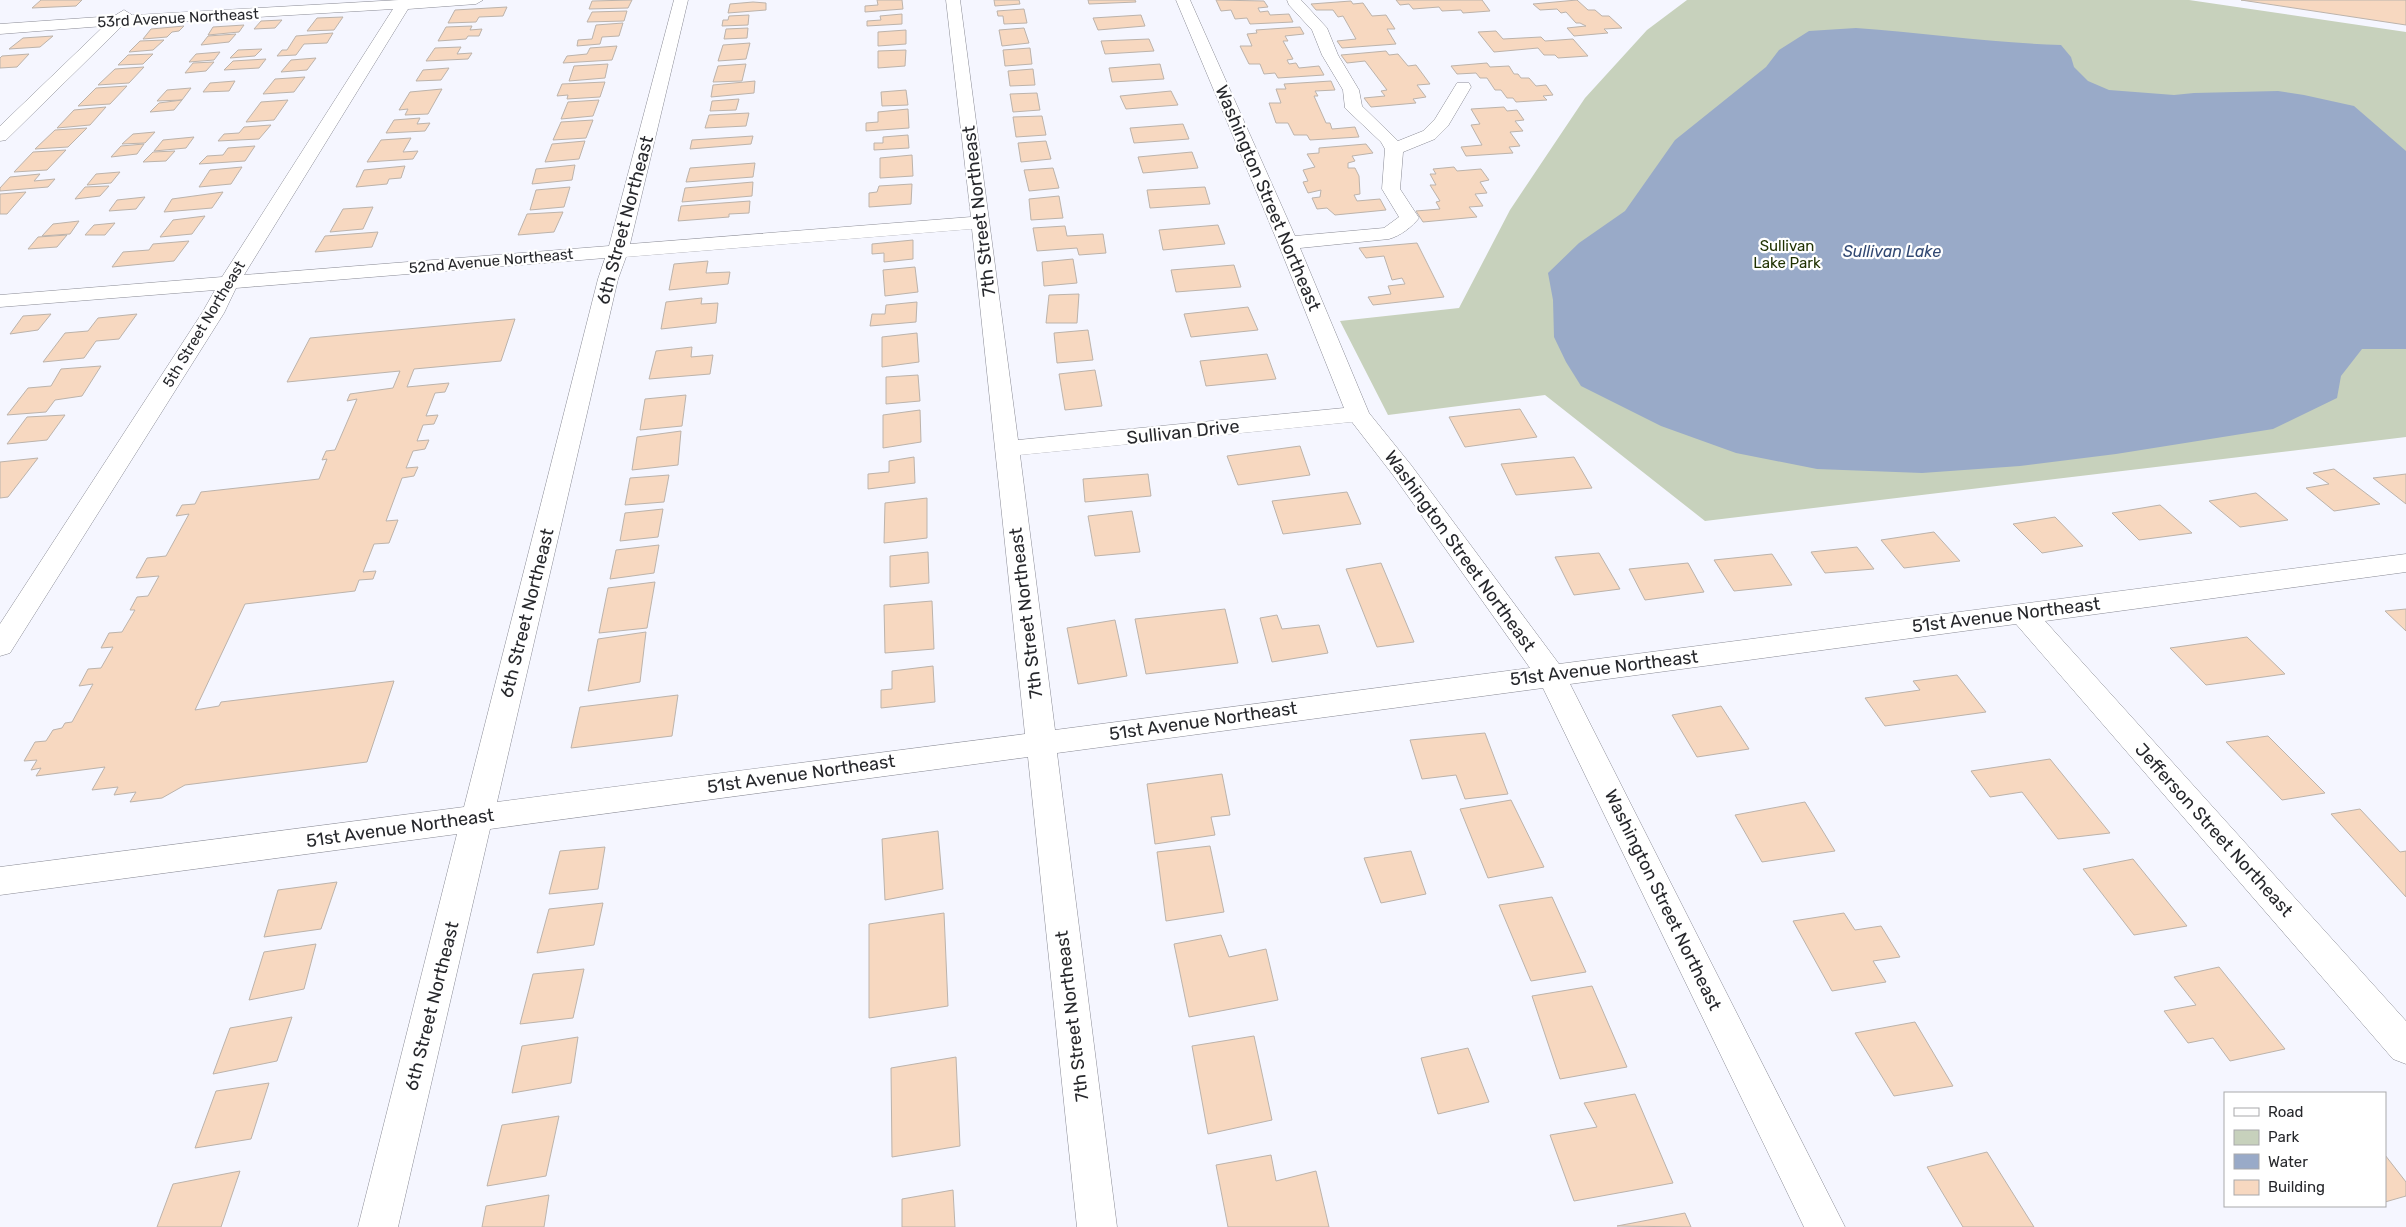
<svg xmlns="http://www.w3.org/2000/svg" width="2406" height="1227" viewBox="0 0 2406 1227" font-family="Rubik,sans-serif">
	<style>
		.green { fill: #c7d1bc }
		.water { fill: #99aac8 }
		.building { fill: #f7d8c0; stroke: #bcb3ab }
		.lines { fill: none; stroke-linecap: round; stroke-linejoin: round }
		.minor-casing { stroke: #8a8b95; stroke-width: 1 }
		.minor { fill: #fff; fill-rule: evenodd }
		.labels { text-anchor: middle; stroke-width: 4.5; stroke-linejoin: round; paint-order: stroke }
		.far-street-label { font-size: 15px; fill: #27282c; stroke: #fff }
		.far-park-label { font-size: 15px; fill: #1f3100; stroke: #fff }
		.far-water-label { font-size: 16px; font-style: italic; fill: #324973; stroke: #fff }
		.street-label { font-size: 18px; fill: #27282c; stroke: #fff }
	</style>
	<rect width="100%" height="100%" fill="#f5f6ff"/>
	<path class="green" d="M1687,0H2189L2406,32V437L1705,521L1545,395L1388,415L1340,321L1459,308L1510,210L1585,98L1647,30Z"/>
	<path class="water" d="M1856,28C1925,33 1993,43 2061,45L2071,57L2074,67L2088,81L2109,90L2174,95L2194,93L2278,91L2304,95L2354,106L2406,151V349H2362L2341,376L2337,398L2273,429L2116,454L2020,466L1922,473L1817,469L1736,453L1661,426L1581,386L1566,362L1554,337L1553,300L1548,273L1579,243L1625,211L1675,140L1766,67L1779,50L1809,31Z"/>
	<g class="building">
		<path d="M41,0H82L76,6L32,8Z"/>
		<path d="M632,0L628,8L589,9L592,1Z"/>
		<path d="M877,0H902L903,9L865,12V6L878,5Z"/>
		<path d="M994,0H1019L1020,4L995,6Z"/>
		<path d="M1088,0H1135L1136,2L1089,4Z"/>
		<path d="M1216,0L1264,1L1268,7L1258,8L1260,12L1268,11L1270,15L1289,14L1293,22L1250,24L1247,18L1235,19L1231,10L1221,11Z"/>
		<path d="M1396,0H1482L1490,11L1463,13L1461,10L1442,11L1439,7L1413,9L1409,4L1400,5Z"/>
		<path d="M1577,0L1588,10H1595L1602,16H1609L1622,28L1604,29L1608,33L1574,36L1567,28L1586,26L1580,23H1576L1566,12L1561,13L1557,9L1540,10L1533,4Z"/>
		<path d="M2241,0H2406V25Z"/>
		<path d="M1351,1L1353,4L1363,3L1372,16L1386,15L1395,29H1387L1396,44L1342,48L1337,41L1356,39L1343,16L1338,17L1333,10H1316L1311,4Z"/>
		<path d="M753,2L766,3V10L728,13L730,4Z"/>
		<path d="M507,7L503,16L479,17L476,22L448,23L455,10Z"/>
		<path d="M1024,9L1027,23L1004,24L1003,16H998L997,11Z"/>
		<path d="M627,11L624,21L587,22L592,12Z"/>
		<path d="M902,14V24L867,26V21L881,20L880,16Z"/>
		<path d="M749,15L748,25L722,26L723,20H728L729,16Z"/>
		<path d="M1141,15L1145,26L1098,30L1093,18Z"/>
		<path d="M343,17L334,30L307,31L317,18Z"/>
		<path d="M282,20L275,28L254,29L261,21Z"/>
		<path d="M623,23L619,36L602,37L600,44L577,46L578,40L592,39L596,25Z"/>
		<path d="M244,25L239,32L208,35L213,27Z"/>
		<path d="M184,26L179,31L172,32L167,37L143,39L151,29Z"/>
		<path d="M472,26L470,30L482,29L479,36H468L466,39L438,41L446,27Z"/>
		<path d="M1300,27L1304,34L1285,36L1288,41H1283L1293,59L1287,60L1289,64L1296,63L1299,68L1319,66L1324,75L1278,78L1275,73L1264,74L1260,64H1249L1240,46H1252L1247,34L1257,33L1256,30Z"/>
		<path d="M748,28L747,38L724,39L726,29Z"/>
		<path d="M1024,28L1029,43L1002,46L999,30Z"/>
		<path d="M906,30V44L878,46V32Z"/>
		<path d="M1496,31L1503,39L1541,37L1545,41L1573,39L1588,56L1558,58L1555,55H1544L1538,48L1494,52L1478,32Z"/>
		<path d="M333,33L327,43L304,44L296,55L277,56L282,50H287L296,36Z"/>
		<path d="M236,34L229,42L201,45L208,36Z"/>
		<path d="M53,36L40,47L9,49L23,38Z"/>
		<path d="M1149,39L1154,51L1105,54L1101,41Z"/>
		<path d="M164,40L153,50L129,52L140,41Z"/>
		<path d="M750,43L746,59L718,61L723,45Z"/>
		<path d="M617,46L612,60L563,63L567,56L587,54L590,48Z"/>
		<path d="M461,47L457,54L472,53L468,59L426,61L435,48Z"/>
		<path d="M1030,48L1032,64L1005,66L1003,50Z"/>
		<path d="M262,49L255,56L230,58L238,50Z"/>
		<path d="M906,50L905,66L878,68V51Z"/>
		<path d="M1386,51L1389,55L1398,54L1408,66L1416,65L1430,84L1417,85L1426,97L1413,99L1416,103L1371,107L1364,98L1385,96L1381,91L1387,90L1365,61L1347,63L1341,55Z"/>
		<path d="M220,52L214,60L189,62L196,54Z"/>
		<path d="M29,54L17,67L0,68V58L2,56Z"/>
		<path d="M153,54L143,64L118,65L128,55Z"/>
		<path d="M316,58L307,70L281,72L291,60Z"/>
		<path d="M266,59L259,68L224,70L233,61Z"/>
		<path d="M214,62L206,71L185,73L193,63Z"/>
		<path d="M1487,63L1490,67L1509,66L1514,74H1518L1521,78H1529L1536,86L1546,85L1553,95L1543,96L1547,100L1516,102L1513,98H1507L1501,90H1495L1487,78H1480L1476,73L1457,74L1451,66Z"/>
		<path d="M608,64L605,78L569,81L574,66Z"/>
		<path d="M746,64L742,81L713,82L718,66Z"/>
		<path d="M1160,64L1164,79L1112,82L1109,68Z"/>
		<path d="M144,67L129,83L98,85L115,69Z"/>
		<path d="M449,68L441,80L416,81L423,70Z"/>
		<path d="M1033,69L1035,85L1010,86L1008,71Z"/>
		<path d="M305,77L294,92L263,94L275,79Z"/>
		<path d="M235,81L229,91L203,92L210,83Z"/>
		<path d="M755,81L754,93L711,97L713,85Z"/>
		<path d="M1331,81L1335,90L1315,91L1318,96H1314L1326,123H1330L1332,129L1355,127L1359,137L1310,140L1307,135H1294L1288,123H1276L1269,103H1281L1276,89H1286L1284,84Z"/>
		<path d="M605,82L600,97L567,99L568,95L557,96L562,84Z"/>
		<path d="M127,86L110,104L78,106L96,88Z"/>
		<path d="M191,88L182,100L157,101L167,90Z"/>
		<path d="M442,89L428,114L405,115L408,109L399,110L410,92Z"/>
		<path d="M906,90L908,105L882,106L881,92Z"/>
		<path d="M1171,91L1178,105L1126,109L1120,96Z"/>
		<path d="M1037,93L1040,110L1013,112L1010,94Z"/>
		<path d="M739,99L736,110L710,111L712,101Z"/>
		<path d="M182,100L174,110L150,112L159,103Z"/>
		<path d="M288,100L274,120L246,122L261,102Z"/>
		<path d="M599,100L593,116L561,119L568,102Z"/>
		<path d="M106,107L90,125L57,128L74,110Z"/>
		<path d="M1504,107L1507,111L1517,110L1524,120L1515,121L1523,131L1510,132L1520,146L1509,147L1513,153L1466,156L1461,147L1482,145L1471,125L1480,124L1471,109Z"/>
		<path d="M908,109L909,128L866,131V123L878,122V112Z"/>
		<path d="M749,113L746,126L705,128L709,115Z"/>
		<path d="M1042,116L1046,135L1016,137L1013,117Z"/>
		<path d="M420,118L417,124L430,123L425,131L386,133L394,120Z"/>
		<path d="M593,120L586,138L553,140L561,122Z"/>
		<path d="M1183,124L1189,139L1134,143L1130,128Z"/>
		<path d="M271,125L259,139L218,141L224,134L239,133L244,127Z"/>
		<path d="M87,128L68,147L35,149L55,130Z"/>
		<path d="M155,132L145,143L122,144L133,134Z"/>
		<path d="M908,135L909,148L874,150V143H883V137Z"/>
		<path d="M753,136L751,144L690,149L692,140Z"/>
		<path d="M194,137L186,148L154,151L163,140Z"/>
		<path d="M411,138L403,152L418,151L413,159L367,162L381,140Z"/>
		<path d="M585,141L579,159L545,162L552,144Z"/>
		<path d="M1046,141L1051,159L1021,162L1018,143Z"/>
		<path d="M144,144L137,154L111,157L121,146Z"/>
		<path d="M1366,144L1373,153L1352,156L1355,161L1348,163V168H1355L1359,176L1360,194L1354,195L1357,201L1380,199L1386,210L1335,215L1327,208L1317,209L1312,198L1320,197L1321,190L1308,193L1303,182L1308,181L1303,170L1315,167L1307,154L1319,153V148Z"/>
		<path d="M255,146L245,161L199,164L207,156L223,155L228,148Z"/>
		<path d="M66,150L47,170L14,172L33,152Z"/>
		<path d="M175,151L166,161L143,162L153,152Z"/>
		<path d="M1192,152L1198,168L1143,173L1138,157Z"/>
		<path d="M912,155L913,176L880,178V158Z"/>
		<path d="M755,163L753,177L686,182L690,168Z"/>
		<path d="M575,165L572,180L532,184L536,169Z"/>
		<path d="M405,166L401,178L389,179L387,184L356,187L364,170Z"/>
		<path d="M242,167L231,184L199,187L210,170Z"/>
		<path d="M1454,167L1457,171L1481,169L1489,180L1480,182L1487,193L1475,194L1483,206L1469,207L1477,217L1423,222L1416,211L1440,209L1436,202L1440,201L1430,185H1436L1430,174H1436L1433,169Z"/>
		<path d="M1053,168L1059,188L1029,191L1024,170Z"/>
		<path d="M120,172L111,183L87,185L96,174Z"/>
		<path d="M40,174L34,181L55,179L48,187L0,191V188L10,177Z"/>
		<path d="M753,182L752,196L682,202L685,188Z"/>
		<path d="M912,184L911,204L869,207V193L877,192L879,186Z"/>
		<path d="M109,186L100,196L75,199L85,187Z"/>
		<path d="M570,187L564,207L530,210L536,190Z"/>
		<path d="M1205,187L1210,204L1150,208L1147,190Z"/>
		<path d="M26,192L7,214H0V194Z"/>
		<path d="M223,192L212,208L164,212L172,199Z"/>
		<path d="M1059,196L1063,218L1031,220L1029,199Z"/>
		<path d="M145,197L136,209L109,211L117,200Z"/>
		<path d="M750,201L749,213L729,214V217L678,221L681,206Z"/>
		<path d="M373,207L363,229L330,232L343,209Z"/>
		<path d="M563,212L554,232L518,235L527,214Z"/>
		<path d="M205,216L192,234L160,237L173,220Z"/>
		<path d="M79,221L70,234L42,236L53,224Z"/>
		<path d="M115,223L105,235H85L94,225Z"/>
		<path d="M1218,225L1225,244L1163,250L1159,230Z"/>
		<path d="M1065,226L1067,236L1103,234L1106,253L1079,255L1077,248L1037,251L1033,228Z"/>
		<path d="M378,232L372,247L315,252L325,236Z"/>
		<path d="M67,235L57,247L28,249L38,237Z"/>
		<path d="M913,240V259L884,262V253L872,254V244Z"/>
		<path d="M189,241L174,261L112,267L123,252L149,250L153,244Z"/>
		<path d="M1417,243L1444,297L1373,305L1368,297L1391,294L1388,286L1405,284L1402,278L1392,280L1384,256L1366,258L1359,248Z"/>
		<path d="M1073,259L1077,283L1044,286L1042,262Z"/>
		<path d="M708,261L706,273L730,272L728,284L669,290L674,264Z"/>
		<path d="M1234,265L1241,287L1176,292L1171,270Z"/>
		<path d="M915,267L918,292L885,296L883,270Z"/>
		<path d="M1079,294L1077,323H1046L1049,295Z"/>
		<path d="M702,298L701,304L718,303L716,323L661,329L666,302Z"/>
		<path d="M917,302L916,322L870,326L872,314H885L886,305Z"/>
		<path d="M1248,307L1258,330L1191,337L1184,314Z"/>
		<path d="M51,314L38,330L10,334L23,316Z"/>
		<path d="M137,314L119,339L96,341L84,358L43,362L65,333L88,331L98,318Z"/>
		<path d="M515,319L501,361L414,369L407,387L449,383L445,392L435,393L426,416L438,415L434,424L423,425L417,441L429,440L425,449L413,451L406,468L418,467L414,476L402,478L386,521L398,520L389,543L374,544L363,572L376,571L373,579L359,580L355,591L245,604L195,710L219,706L221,702L394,681L367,762L185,785L162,798L130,802L136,792L114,795L118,787L92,790L105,767L36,776L41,768L31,770L37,760L24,761L35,742L46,741L53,730L62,728L65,723L72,722L93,684L79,686L88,669L101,668L113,647L101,648L109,633L122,632L135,610H130L137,597L148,596L159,576L136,578L147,558L166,556L189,514L176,516L182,505L195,504L201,492L319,479L327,459L322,460L326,451L335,450L357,399L347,401L350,394L393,388L400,371L287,382L310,338Z"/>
		<path d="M1088,330L1093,360L1057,363L1054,333Z"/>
		<path d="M917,333L919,362L882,367V337Z"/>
		<path d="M692,347L691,357L713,355L710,374L649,379L656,351Z"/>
		<path d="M1267,354L1276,379L1206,386L1200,361Z"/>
		<path d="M101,366L82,396L55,400L46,412L7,415L28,388L51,386L61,369Z"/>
		<path d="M1095,370L1102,406L1065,410L1059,374Z"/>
		<path d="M918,375L920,401L886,404V377Z"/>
		<path d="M686,395L682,426L640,430L645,399Z"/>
		<path d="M1520,409L1537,437L1465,447L1449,417Z"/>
		<path d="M920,410L921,442L883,448V415Z"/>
		<path d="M65,415L47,440L7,444L27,417Z"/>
		<path d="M681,431L678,465L632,470L637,437Z"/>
		<path d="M1300,446L1310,475L1238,485L1227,456Z"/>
		<path d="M914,457L915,483L868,489V474L889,472V461Z"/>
		<path d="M1574,457L1592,488L1516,495L1501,464Z"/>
		<path d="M38,458L8,497L0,498V462Z"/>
		<path d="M2334,469L2380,504L2334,511L2306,488L2329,484L2313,473Z"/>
		<path d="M1148,474L1151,496L1085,502L1083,479Z"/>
		<path d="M2406,474V504L2373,478Z"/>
		<path d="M669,475L664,502L625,505L630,478Z"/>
		<path d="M1347,492L1361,524L1283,534L1272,501Z"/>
		<path d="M2256,493L2288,520L2240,527L2209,501Z"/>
		<path d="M927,498V538L884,543L885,503Z"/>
		<path d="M2160,505L2192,533L2139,540L2112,513Z"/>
		<path d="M663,509L658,537L620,541L625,513Z"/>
		<path d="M1132,511L1140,552L1095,556L1088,516Z"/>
		<path d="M2055,517L2083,546L2042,553L2013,524Z"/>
		<path d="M1934,532L1960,561L1904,568L1881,540Z"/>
		<path d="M659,545L654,573L610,579L616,550Z"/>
		<path d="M1857,547L1874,569L1825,573L1811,552Z"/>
		<path d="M928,552L929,583L890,587V556Z"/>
		<path d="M1599,553L1620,589L1574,595L1555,557Z"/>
		<path d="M1772,554L1792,585L1734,591L1714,560Z"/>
		<path d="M1381,563L1414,642L1377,647L1346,569Z"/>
		<path d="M1688,563L1704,592L1645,600L1629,569Z"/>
		<path d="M655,582L647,628L599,633L608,588Z"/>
		<path d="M932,601L934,649L885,653L884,605Z"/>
		<path d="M1225,609L1238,663L1146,674L1135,619Z"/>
		<path d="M2406,609V631L2385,611Z"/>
		<path d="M1277,615L1282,629L1319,625L1328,653L1272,662L1260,618Z"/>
		<path d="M1115,620L1127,676L1078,684L1067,628Z"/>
		<path d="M646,632L640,682L588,691L598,639Z"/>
		<path d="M2247,637L2285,674L2206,685L2170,648Z"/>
		<path d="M933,666L935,702L881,708V690L892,689V671Z"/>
		<path d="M1957,675L1986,712L1885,726L1865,698L1920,690L1913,681Z"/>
		<path d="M678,695L672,736L571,748L580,707Z"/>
		<path d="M1721,706L1749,749L1697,757L1672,715Z"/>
		<path d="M1485,733L1508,794L1465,799L1456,775L1422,779L1410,740Z"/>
		<path d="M2268,736L2325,793L2282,800L2226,742Z"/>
		<path d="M2050,759L2110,833L2058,839L2022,792L1990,797L1971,771Z"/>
		<path d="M1222,774L1230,815L1211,817L1215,835L1155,844L1147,784Z"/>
		<path d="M1511,800L1544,867L1488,878L1460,809Z"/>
		<path d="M1805,802L1835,851L1762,862L1735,815Z"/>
		<path d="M2360,809L2400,852L2406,851V897L2331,814Z"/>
		<path d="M938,831L943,889L885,900L882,839Z"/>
		<path d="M1210,846L1224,912L1166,921L1157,852Z"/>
		<path d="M605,847L598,889L549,894L560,851Z"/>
		<path d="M1411,851L1426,894L1381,903L1364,858Z"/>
		<path d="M2133,859L2187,926L2134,935L2083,869Z"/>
		<path d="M337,882L321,929L264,937L278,890Z"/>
		<path d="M1552,897L1586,972L1531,981L1499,905Z"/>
		<path d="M603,903L594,945L537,953L549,909Z"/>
		<path d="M944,913L948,1006L869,1018V924Z"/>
		<path d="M1844,913L1855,930L1881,926L1900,957L1873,961L1886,982L1832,991L1793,921Z"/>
		<path d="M1221,935L1229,957L1266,949L1278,1000L1189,1017L1174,944Z"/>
		<path d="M316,944L304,989L249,1000L264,952Z"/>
		<path d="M2219,967L2285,1049L2230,1061L2213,1038L2188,1043L2164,1011L2196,1005L2174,977Z"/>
		<path d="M584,969L573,1018L520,1024L533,974Z"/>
		<path d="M1592,986L1627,1067L1560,1079L1532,996Z"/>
		<path d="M292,1017L277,1061L213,1074L230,1028Z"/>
		<path d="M1915,1022L1953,1086L1894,1096L1855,1033Z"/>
		<path d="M1254,1036L1272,1120L1208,1134L1192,1046Z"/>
		<path d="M578,1037L571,1083L512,1093L522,1046Z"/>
		<path d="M1468,1048L1489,1102L1438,1114L1421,1058Z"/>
		<path d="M956,1057L960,1146L892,1157L891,1068Z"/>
		<path d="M269,1083L251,1139L195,1148L216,1091Z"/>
		<path d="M1635,1094L1673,1183L1574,1201L1550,1135L1597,1127L1584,1103Z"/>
		<path d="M559,1116L546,1176L487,1186L502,1125Z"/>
		<path d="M1987,1152L2034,1227H1963L1927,1167Z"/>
		<path d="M1271,1155L1276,1181L1316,1171L1329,1227H1228L1216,1165Z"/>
		<path d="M2385,1155L2406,1182V1196L2385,1202Z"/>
		<path d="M240,1171L221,1227H157L173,1184Z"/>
		<path d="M953,1190L955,1227H902V1199Z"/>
		<path d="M549,1195L544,1227H482L486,1206Z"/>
		<path d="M1685,1213L1691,1227L1617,1226Z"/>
	</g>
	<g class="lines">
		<defs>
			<path id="minor" d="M399,0H483L476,4L408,9L244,275L609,246L674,0H688L630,244L971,217L946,0H960L1018,440L1344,408L1278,243L1176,0H1190L1295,236L1384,228L1399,217L1382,189L1385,149L1381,142L1345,108L1343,90L1322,55L1312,30L1289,5L1287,0H1301L1327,28L1338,55L1359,90L1362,106L1398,141L1423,131L1435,119L1457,83H1469L1471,87L1448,126L1435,139L1403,152L1400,189L1419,218C1412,227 1400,236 1389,239L1300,248L1369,413L1411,465L1559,664L2406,554V572L2045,621L2406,1021V1064L2393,1059L2016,624L1570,684L1845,1227H1804L1543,688L1057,753L1117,1227H1077L1028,757L490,829L398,1227H358L457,834L0,895V867L464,807L598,279L605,258L236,288L224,313L10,653L0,656V624L202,313L215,290L0,307V295L222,277L393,9L123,25L6,140L0,141V126L104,26L0,34V24L114,16L124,10L132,15ZM972,229L1025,734L497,802L618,279L626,257ZM1352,422L1393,475L1530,668L1055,730L1020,455Z"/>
		</defs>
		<use href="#minor" class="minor-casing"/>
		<use href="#minor" class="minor"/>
	</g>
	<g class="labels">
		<g class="far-street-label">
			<text transform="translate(178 18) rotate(-3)" y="5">53rd Avenue Northeast</text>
			<text transform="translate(491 261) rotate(-5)" y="5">52nd Avenue Northeast</text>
			<text transform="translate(204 324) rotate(-59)" y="5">5th Street Northeast</text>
		</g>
		<g class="far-park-label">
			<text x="1787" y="251">Sullivan<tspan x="1787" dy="17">Lake Park</tspan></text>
		</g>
		<g class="far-water-label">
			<text x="1892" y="257">Sullivan Lake</text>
		</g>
		<g class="street-label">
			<text transform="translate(1268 198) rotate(67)" y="6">Washington Street Northeast</text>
			<text transform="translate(979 211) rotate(-97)" y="6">7th Street Northeast</text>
			<text transform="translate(625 220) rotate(-75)" y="6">6th Street Northeast</text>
			<text transform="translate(1183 432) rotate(-6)" y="6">Sullivan Drive</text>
			<text transform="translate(1460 551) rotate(54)" y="6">Washington Street Northeast</text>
			<text transform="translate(527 613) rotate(-76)" y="6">6th Street Northeast</text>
			<text transform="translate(1026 613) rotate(-97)" y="6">7th Street Northeast</text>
			<text transform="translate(2006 615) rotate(-7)" y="6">51st Avenue Northeast</text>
			<text transform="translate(1604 668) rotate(-7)" y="6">51st Avenue Northeast</text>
			<text transform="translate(1203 721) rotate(-8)" y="6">51st Avenue Northeast</text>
			<text transform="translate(801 774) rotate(-8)" y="6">51st Avenue Northeast</text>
			<text transform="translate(400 828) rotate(-8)" y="6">51st Avenue Northeast</text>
			<text transform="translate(2214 830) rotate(48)" y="6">Jefferson Street Northeast</text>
			<text transform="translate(1663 900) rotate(64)" y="6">Washington Street Northeast</text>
			<text transform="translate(432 1006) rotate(-76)" y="6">6th Street Northeast</text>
			<text transform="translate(1072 1016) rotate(-97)" y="6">7th Street Northeast</text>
		</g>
	</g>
	<rect x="2224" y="1092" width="162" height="115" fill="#ffffff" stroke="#a9a9ab"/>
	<rect x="2234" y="1108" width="25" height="8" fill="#ffffff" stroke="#a9a9ab"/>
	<text x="2268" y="1117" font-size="15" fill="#27282c">Road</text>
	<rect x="2234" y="1130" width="25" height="15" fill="#c7d1bc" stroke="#a9a9ab"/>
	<text x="2268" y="1142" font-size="15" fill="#27282c">Park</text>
	<rect x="2234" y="1154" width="25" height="15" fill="#99aac8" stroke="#a9a9ab"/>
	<text x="2268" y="1167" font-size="15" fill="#27282c">Water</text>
	<rect x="2234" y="1180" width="25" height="15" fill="#f7d8c0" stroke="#a9a9ab"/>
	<text x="2268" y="1192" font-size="15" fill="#27282c">Building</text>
</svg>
